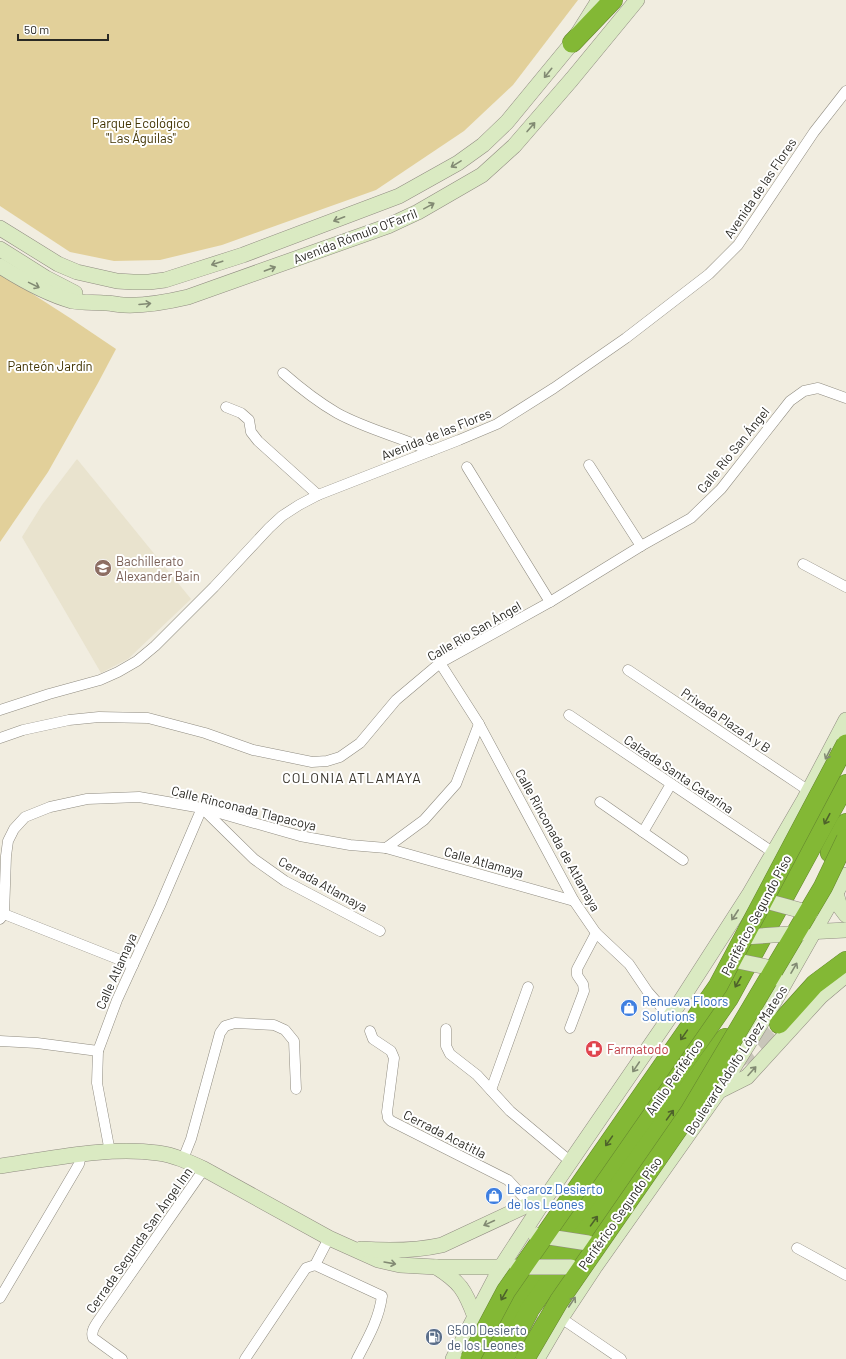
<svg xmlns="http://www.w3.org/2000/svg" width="846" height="1359" viewBox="0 0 846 1359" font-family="Barlow,sans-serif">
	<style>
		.built { fill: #e9e3ce }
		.green { fill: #e2d09a }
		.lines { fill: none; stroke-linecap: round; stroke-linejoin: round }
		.motorway-tunnel { stroke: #c9c6ba; stroke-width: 19; stroke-dasharray: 19 10; stroke-linecap: butt }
		.minor-casing { stroke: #908c81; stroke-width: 11 }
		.secondary-casing { stroke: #908c81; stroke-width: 16 }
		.motorway-casing { stroke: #64862f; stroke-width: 20 }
		.minor { stroke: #fff; stroke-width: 10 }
		.secondary { stroke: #daeac2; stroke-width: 15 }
		.motorway { stroke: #83b835; stroke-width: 19 }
		.secondary-bridge-casing { stroke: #908c81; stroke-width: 16; stroke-linecap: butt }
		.motorway-bridge-casing { stroke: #64862f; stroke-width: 20; stroke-linecap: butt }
		.secondary-bridge { stroke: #daeac2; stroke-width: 15 }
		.motorway-bridge { stroke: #83b835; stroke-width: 19 }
		.oneway { stroke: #828a73 }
		.oneway2 { stroke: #4e622b }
		.labels { text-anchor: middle; stroke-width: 4; stroke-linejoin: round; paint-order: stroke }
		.park-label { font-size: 13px; fill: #403200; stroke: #fff }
		.street-label { font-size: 13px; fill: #2a2924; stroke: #fff }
		.education-label { font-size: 13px; fill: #785e54; stroke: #fff; text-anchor: start }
		.shop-label { font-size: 13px; fill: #366cbe; stroke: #fff; text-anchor: start }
		.health-label { font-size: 13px; fill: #be3a42; stroke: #fff; text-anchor: start }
		.service-label { font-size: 13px; fill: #4e5e75; stroke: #fff; text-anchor: start }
		.neighbourhood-label { font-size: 14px; letter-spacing: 1px; fill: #343027; stroke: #fff }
	</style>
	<rect width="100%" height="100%" fill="#f1ede0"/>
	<path class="built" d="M77,459L191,599L128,659L101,673L22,537L42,505Z"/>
	<g class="green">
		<path d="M0,0H578L513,85L464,131L376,190L222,245L160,260L114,261L70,252L0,206Z"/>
		<path d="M0,273L70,318L116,349L98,383L48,472L0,542Z"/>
	</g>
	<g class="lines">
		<g class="motorway-tunnel">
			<path d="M734,1061C751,1051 765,1038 779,1024"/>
			<path d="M515,1359L543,1305L555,1289"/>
		</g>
		<defs>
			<g id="minor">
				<path d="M283,373C299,387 318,402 337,413C366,429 400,437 431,451"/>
				<path d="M226,407L241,413L249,420L251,432L258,441L318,495"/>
				<path d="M589,465L641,546"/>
				<path d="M467,467L550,602"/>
				<path d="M803,564L846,587"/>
				<path d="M440,663L479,724L574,901L596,933L629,964L648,992L670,1017"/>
				<path d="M628,670L809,791"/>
				<path d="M0,710L49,694L100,680L118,672L137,661L155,646L214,587L269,528L282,516L299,505L318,495L459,440L497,424L554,388L626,338L709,274L738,245L814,132L846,91"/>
				<path d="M569,715L774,853"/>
				<path d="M0,738L23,730L69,720L99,717L148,718L205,733L253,750L312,762L327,761L340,757L360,743L396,700L440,663L550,602L641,546L691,518L721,489L790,401L804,391L818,388L846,398"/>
				<path d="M600,802L683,860"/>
				<path d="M643,832L671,784"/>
				<path d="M386,848L574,901"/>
				<path d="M4,914L133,965"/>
				<path d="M0,919L4,914L6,856L8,841L14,829L25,817L50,807L87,799L139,797L202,808L300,836L350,845L386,848L424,820L456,784L479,724"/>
				<path d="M570,1028L584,991L583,984L577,975V969L596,933"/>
				<path d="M446,1029V1046L450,1054L477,1075L510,1111L571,1162"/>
				<path d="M370,1031L373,1039L391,1051L394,1058L387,1112L388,1118L391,1121L508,1180L530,1204"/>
				<path d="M0,1041L37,1043L98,1051"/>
				<path d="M491,1090L528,987"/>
				<path d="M110,1152L97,1083L98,1051L117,1000L160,906L202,808L254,859L285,881L380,931"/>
				<path d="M183,1159L191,1139L220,1033L225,1026L235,1023L274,1025L285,1030L294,1041L296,1089"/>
				<path d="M797,1248L846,1275"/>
				<path d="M315,1265L382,1296C379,1319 368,1338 357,1359"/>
				<path d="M0,1298L75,1171L79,1164L81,1155"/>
				<path d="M561,1318L621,1359"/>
				<path d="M122,1359L93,1338C90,1331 96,1324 100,1318L204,1169"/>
				<path d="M245,1359L306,1268L315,1265L329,1238"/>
			</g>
			<g id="secondary">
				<path d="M0,228L58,264L77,272L117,281L133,282H149L165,280L243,255L399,196L458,163L483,145L507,122L572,43L599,0"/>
				<path d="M0,249L46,278L75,293"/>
				<path d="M0,266C22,280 47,294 72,301C83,303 94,302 106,303C112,303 118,305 124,305C145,306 167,302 188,297L388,226L418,212L482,175L514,146L572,79L637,0"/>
				<path d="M836,893L840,907L846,915"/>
				<path d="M807,932L846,930"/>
				<path d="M719,1091L747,1077L821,996L846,975"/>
				<path d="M0,1166C51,1159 107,1146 158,1153C174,1155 189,1162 204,1169L329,1238L378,1260L400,1265L436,1267H508"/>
				<path d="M361,1249C388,1251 415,1251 442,1245L530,1204L548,1194"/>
				<path d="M436,1267C460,1282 465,1290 475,1317"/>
				<path d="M453,1359L501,1267L549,1193L678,1005L750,893L804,800L846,720"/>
				<path d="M537,1359L561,1318L594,1268L719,1091L774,1002L846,875"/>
			</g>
			<g id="motorway">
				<path d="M572,43L613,0"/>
				<path d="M830,853L846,823"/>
				<path d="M779,1024L815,984L846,961"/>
				<path d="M487,1359L519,1300L729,998L846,784"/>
				<path d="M504,1359L530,1309L725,1038"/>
			</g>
		</defs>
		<use href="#minor" class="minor-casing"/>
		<use href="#secondary" class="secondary-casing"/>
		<use href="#motorway" class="motorway-casing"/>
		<use href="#minor" class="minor"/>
		<use href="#secondary" class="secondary"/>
		<use href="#motorway" class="motorway"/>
		<defs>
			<g id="secondary-bridge">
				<path d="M766,901L810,913"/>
				<path d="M744,937L803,933"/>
				<path d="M733,960L767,967L775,978"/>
				<path d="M536,1235L588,1243"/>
				<path d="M517,1267H571"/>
			</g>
			<g id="motorway-bridge">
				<path d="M470,1359L506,1291L718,986L846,744"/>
				<path d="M525,1359L559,1301L689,1113L823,887L846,839"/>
			</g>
		</defs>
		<use href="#secondary-bridge" class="secondary-bridge-casing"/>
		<use href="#motorway-bridge" class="motorway-bridge-casing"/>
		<use href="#secondary-bridge" class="secondary-bridge"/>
		<use href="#motorway-bridge" class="motorway-bridge"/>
	</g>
	<defs><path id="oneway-shaft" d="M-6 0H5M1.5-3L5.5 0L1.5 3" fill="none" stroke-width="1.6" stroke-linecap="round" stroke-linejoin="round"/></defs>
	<g class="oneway">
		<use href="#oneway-shaft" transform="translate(548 73) rotate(129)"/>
		<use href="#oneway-shaft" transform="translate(531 127) rotate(-49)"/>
		<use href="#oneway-shaft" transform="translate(456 164) rotate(148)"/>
		<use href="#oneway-shaft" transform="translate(429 206) rotate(-29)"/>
		<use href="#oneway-shaft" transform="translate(339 219) rotate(159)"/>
		<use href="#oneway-shaft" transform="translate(217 263) rotate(162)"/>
		<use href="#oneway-shaft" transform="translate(270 269) rotate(-20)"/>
		<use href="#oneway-shaft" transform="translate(34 285) rotate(26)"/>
		<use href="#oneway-shaft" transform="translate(145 304) rotate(-5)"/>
		<use href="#oneway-shaft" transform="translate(828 754) rotate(117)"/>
		<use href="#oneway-shaft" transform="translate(735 915) rotate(123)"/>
		<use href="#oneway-shaft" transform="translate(794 968) rotate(-60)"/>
		<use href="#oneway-shaft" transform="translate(636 1067) rotate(124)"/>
		<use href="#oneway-shaft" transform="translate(752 1071) rotate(-48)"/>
		<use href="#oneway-shaft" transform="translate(489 1223) rotate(155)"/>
		<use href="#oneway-shaft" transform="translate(390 1263) rotate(10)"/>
		<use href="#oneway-shaft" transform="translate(572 1302) rotate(-56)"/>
	</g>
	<g class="oneway2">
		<use href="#oneway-shaft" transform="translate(827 819) rotate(118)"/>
		<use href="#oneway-shaft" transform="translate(738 982) rotate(119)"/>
		<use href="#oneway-shaft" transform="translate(684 1035) rotate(125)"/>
		<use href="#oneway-shaft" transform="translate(670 1115) rotate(-54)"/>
		<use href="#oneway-shaft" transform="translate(609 1141) rotate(125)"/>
		<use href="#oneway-shaft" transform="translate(594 1221) rotate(-54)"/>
		<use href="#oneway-shaft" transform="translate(504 1295) rotate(120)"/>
	</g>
	<defs>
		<symbol id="school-disc" viewBox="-11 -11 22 22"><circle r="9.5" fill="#8d6e63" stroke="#fff"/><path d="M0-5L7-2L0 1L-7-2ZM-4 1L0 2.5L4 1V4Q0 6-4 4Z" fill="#fff"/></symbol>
		<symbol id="shop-disc" viewBox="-11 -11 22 22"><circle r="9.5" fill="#3f7fe0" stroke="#fff"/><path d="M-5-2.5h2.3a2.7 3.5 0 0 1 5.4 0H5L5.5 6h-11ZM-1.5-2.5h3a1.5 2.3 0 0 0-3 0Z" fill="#fff"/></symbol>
		<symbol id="pharmacy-disc" viewBox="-11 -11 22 22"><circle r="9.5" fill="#e0444e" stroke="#fff"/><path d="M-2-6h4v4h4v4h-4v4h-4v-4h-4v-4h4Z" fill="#fff"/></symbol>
		<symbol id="fuel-disc" viewBox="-11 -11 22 22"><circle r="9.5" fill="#5c6f8a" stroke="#fff"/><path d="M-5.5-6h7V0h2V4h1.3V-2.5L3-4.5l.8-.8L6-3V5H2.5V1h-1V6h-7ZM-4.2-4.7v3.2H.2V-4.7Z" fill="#fff"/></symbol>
	</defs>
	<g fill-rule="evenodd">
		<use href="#school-disc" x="93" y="558" width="20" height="20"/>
		<use href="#shop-disc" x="619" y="998" width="20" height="20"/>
		<use href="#pharmacy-disc" x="584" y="1039" width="20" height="20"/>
		<use href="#shop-disc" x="484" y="1186" width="20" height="20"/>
		<use href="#fuel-disc" x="424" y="1327" width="20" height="20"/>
	</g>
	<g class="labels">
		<g class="park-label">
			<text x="141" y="128">Parque Ecológico<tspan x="141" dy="15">"Las Águilas"</tspan></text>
			<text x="50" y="371">Panteón Jardín</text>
		</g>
		<g class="street-label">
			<text transform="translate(760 188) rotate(-56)" y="5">Avenida de las Flores</text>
			<text transform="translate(355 236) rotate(-21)" y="5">Avenida Rómulo O'Farril</text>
			<text transform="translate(436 434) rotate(-22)" y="5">Avenida de las Flores</text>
			<text transform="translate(733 450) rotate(-51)" y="5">Calle Río San Ángel</text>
			<text transform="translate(474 631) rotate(-30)" y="5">Calle Río San Ángel</text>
			<text transform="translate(726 720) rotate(34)" y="5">Privada Plaza A y B</text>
			<text transform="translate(679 774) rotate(34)" y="5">Calzada Santa Catarina</text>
			<text transform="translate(244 808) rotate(14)" y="5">Calle Rinconada Tlapacoya</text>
			<text transform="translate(558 840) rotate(61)" y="5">Calle Rinconada de Atlamaya</text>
			<text transform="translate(484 862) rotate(16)" y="5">Calle Atlamaya</text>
			<text transform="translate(323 884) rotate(29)" y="5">Cerrada Atlamaya</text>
			<text transform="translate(756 915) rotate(-62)" y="5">Periférico Segundo Piso</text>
			<text transform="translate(116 971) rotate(-66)" y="5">Calle Atlamaya</text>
			<text transform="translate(736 1060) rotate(-57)" y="5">Boulevard Adolfo López Mateos</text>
			<text transform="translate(674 1077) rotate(-55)" y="5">Anillo Periférico</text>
			<text transform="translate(445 1134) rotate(27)" y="5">Cerrada Acatitla</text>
			<text transform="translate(620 1213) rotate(-55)" y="5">Periférico Segundo Piso</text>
			<text transform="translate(139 1240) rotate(-55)" y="5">Cerrada Segunda San Ángel Inn</text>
		</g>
		<g class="education-label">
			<text x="116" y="566">Bachillerato<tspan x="116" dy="15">Alexander Bain</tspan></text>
		</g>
		<g class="shop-label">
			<text x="642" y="1006">Renueva Floors<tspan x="642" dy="15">Solutions</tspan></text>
			<text x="507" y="1194">Lecaroz Desierto<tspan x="507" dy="15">de los Leones</tspan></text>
		</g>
		<g class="health-label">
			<text x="607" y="1054">Farmatodo</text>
		</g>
		<g class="service-label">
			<text x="447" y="1335">G500 Desierto<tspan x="447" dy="15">de los Leones</tspan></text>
		</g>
		<g class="neighbourhood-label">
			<text x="352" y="783">COLONIA ATLAMAYA</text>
		</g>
	</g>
	<path d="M18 34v6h90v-6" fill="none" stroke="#2a2924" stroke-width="2"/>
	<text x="24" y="34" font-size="12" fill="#2a2924" stroke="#ffffff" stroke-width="3" paint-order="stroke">50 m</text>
</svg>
